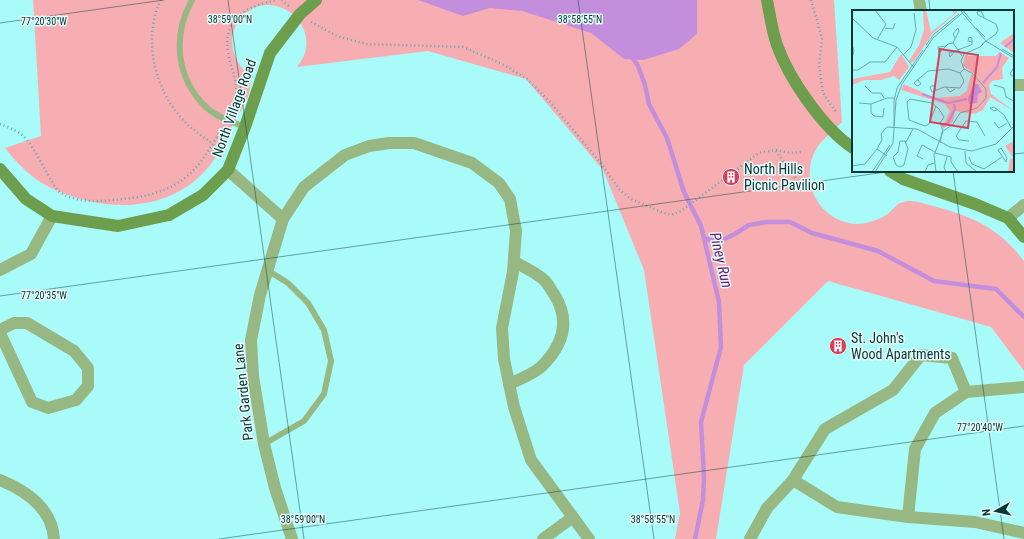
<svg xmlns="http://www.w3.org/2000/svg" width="1024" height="539" viewBox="0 0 1024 539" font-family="'Roboto Condensed',sans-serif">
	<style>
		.green { fill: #f7aeb3 }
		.water { fill: #c38fdc }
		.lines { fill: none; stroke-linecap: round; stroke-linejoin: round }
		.stream { stroke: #c38fdc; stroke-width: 4.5 }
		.path { stroke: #63a8a7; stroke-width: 2.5; stroke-dasharray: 1 3; stroke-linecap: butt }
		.lane { stroke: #97b883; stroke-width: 6 }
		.street { stroke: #97b883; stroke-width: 12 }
		.secondary { stroke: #6d9e4d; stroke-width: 12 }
		.ticks { fill: none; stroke: #033636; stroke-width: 1; stroke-opacity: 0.45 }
		.labels { text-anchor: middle; stroke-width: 3; stroke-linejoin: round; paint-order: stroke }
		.street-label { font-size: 14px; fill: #033636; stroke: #e9fcfb }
		.poi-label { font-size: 14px; fill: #033636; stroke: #e9fcfb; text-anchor: start }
		.water-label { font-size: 15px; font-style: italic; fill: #63227e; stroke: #e9fcfb }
		.inset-river { fill: none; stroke: #c38fdc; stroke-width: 2 }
		.inset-road { fill: none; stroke: #67acab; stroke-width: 1 }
		.view { fill: #d2425c; fill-opacity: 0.15; stroke: #d2425c; stroke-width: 2 }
		.inset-edge { fill: none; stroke: #033636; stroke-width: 2 }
		.ticks-label { font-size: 10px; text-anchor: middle; fill: #033636; stroke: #e9fcfb; stroke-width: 3; stroke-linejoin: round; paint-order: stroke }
	</style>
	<rect width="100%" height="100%" fill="#a9fbf9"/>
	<path class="green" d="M33,0H834L842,122C835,130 824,138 818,146C799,175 814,216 849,223C862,226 878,221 889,213C892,210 896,205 900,203C911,198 922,203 933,206C972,216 999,228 1024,261V371L991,327L828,281L744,365L716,539H675L680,513L644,270L603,170L526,79L428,51L297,67C301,61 305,56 306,48C310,23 285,0 259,6C235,14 225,40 238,62C243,71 252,76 250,88C249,100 238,115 232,126C228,135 224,144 218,153C192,199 138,213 89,201C51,192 29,179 5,148L41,136Z"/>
	<path class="water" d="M418,0H697V34L679,49L643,60L624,59L591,33L522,11L490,8L463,16Z"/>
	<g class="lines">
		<g class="stream">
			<path d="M631,55L638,66L645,85L649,104L667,138L684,192L701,226L719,302L721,347L701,422L704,477L703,500L695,539"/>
			<path d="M704,238L718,242L735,234L749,225L766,222H790L812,233L878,251L934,281L996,289L1024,317"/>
		</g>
		<g class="path">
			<path d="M161,0C155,10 153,24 152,36C151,68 163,100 186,123C194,131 204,137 213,144"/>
			<path d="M282,0L289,6"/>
			<path d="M811,0L822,38L819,65L823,93L836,112"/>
			<path d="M311,22L337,36L366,44L463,47L502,64L527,79L550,102L599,161L620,190L631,199L664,213L672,215L681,211L759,153L776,150L791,153L801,152"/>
			<path d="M230,112C231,108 234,104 235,100C240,84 230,68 228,52C223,16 247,7 276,0"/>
			<path d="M0,124C7,127 16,130 22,135C36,146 51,187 61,193C77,202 94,202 111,200C170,196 194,182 221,129"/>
			<path d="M776,151L798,182"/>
		</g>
		<g class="lane">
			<path d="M192,0C172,36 176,79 207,108C217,117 232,122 245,127"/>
			<path d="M264,444L304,421L324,394L331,361L324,330L308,303L288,283L267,270"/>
		</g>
		<g class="street">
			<path d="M919,0L921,11"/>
			<path d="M1013,85H1024"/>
			<path d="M228,170L283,219L304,187L345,155L369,146L389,143H414L472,163L499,183L510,199L516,231L513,272L502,328L504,359L514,407L531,460L589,539"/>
			<path d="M1008,218L1024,205"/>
			<path d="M283,219L260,295L251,340L253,376L264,444L275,488L292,539"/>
			<path d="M0,270L31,254L52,216"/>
			<path d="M0,330L14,323H27L74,351L88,368V386L76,400L48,408L32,402L0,333"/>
			<path d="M509,384C520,379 534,374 542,366C563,345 571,321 554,294C551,290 549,285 545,281C537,273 524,267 514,262"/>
			<path d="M0,480C27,491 52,508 54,539"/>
			<path d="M793,480L837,507L908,517L975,522L1024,533"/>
			<path d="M908,517L915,449L935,413L966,392"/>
			<path d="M543,539L573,517"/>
			<path d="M750,539L767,508L793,480L825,429L893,390L921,355L952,358L966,392L1024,387"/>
		</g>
		<g class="secondary">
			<path d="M767,0C770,15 772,31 777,45C789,79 823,128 853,148"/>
			<path d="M0,169L26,199L52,216L118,226L169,215L203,195L228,170L245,127L270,53L300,14L316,0"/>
			<path d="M890,171L903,179L975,204L1008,218L1024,237"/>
		</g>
	</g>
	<path class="ticks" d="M228,0L304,539M578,0L654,539M929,0L930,11M0,23L164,0M1013,154L1024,153M953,171L1004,539M0,296L893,171M219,539L1024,426"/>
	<defs>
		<symbol id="building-disc" viewBox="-11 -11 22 22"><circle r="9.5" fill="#d2425c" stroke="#e9fcfb"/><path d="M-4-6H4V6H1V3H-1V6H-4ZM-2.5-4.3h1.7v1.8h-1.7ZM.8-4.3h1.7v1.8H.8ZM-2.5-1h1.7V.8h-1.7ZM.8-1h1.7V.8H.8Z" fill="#fff"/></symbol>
	</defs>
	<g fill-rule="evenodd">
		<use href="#building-disc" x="721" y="167" width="20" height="20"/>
		<use href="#building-disc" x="828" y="336" width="20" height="20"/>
	</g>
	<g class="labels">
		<g class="street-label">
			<text transform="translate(234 108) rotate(-70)" y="5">North Village Road</text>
			<text transform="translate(243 392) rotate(-96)" y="5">Park Garden Lane</text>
		</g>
		<g class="poi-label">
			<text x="744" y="174">North Hills<tspan x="744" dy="16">Picnic Pavilion</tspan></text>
			<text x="851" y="343">St. John's<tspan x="851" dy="16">Wood Apartments</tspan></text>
		</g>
		<g class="water-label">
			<text transform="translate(721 260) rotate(77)" y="5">Piney Run</text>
		</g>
	</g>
	<g transform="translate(852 10)">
		<rect width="162" height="162" fill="#a9fbf9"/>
		<path d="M71,0H74L79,22L102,4L100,0H105V2L80,24L63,50L59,53L57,51L67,35L72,20ZM162,23V43L148,33ZM147,42L157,48L150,58L151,69L140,71L137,75L139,84L162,101L138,87L131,100L122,104L103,101L101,112L91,119L89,114L93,112L98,101L93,94L49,80L52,74L83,88L108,86L115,81L119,65L123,64L111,56L113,45L116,43V46H144ZM49,44L57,57L47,70L42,66L29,70H13L0,75V69L38,62ZM162,131V162H156L158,149L161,148L153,136Z" fill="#f7aeb3"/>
		<path d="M122,74H126L130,82L126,84L125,93L117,94L116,88Z" fill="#c38fdc"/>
		<path class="inset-river" d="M153,37L162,29M131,73L145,57L149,43M70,84L96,93L115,89M90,116L96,113L103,99L102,94"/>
		<path class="inset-road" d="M23,0L34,14L25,30M108,0L134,31L162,48M112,2L120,11M0,8L21,28L45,37L62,58M33,18L41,19L43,13M124,18L133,27M101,33L107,21L106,18L101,24L103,28M130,34L144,24L146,20L144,14L126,5L125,2L129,1L132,7M0,35L2,41L0,48M74,35L82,24L107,4M94,36L86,37L87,43L96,34L101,33L110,46M150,39L162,46M103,41L98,47L97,43L119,35L120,34V28L117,27L116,31L120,32M51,45L59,37L64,20L62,3M162,57L158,64L162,67M0,60H6L18,52H33L45,37M66,70L69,74L65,76L62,73L76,61L97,59L108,63M142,75L152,78L154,87L162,91M13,76L20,83H29L32,88M94,77L98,82L103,79M84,80L81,75L78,77L80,82L92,77L108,78L112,71L108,63L112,59M7,93L19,94L35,88H42M19,94V103L22,106L31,107L32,98M84,96L77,114L73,116L57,110L55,92L58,89L80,93L87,99L92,107L88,113L91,121M145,100L142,101L138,98L142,97L152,105L160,119M142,112L147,118L155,113M42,116V91L45,78L71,40M48,131H53L56,139L52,155L48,157L44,155L41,147L46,142ZM117,131L107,130L104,126L114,111L125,112L133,126M54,132L61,119M88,133L90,122L101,114L108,103L125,98L134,88V79L120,63L112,59L109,51L112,44L128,37L134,31M149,138L155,148L154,152L146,140ZM25,139L35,146M113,141L114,153L125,162M83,143L99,147V152L106,162M117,147L120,154L132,159L150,147M71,149L65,146L70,135L83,142M0,156L13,154L25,139L30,130L29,124L35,117L65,119L98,137L120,141L144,134L162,116M20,162L38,135M23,162L41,133L44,90L50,74L81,28L114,0M73,162L76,155L82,153M84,162L82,145L91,122M94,162L92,157L95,147"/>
		<path class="view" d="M88,39L126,45L116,118L78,112Z"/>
		<rect width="162" height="162" class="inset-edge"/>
	</g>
	<g class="ticks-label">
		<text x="230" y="23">38°59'00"N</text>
		<text x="580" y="23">38°58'55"N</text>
		<text x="44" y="25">77°20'30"W</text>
		<text x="44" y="299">77°20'35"W</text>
		<text x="980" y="431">77°20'40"W</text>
		<text x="303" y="523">38°59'00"N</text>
		<text x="653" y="523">38°58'55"N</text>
	</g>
	<g transform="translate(996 511) rotate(262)" stroke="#e9fcfb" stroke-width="3" paint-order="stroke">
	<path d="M0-3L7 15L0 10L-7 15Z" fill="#033636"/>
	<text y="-6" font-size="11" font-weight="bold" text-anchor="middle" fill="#033636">N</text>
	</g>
</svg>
